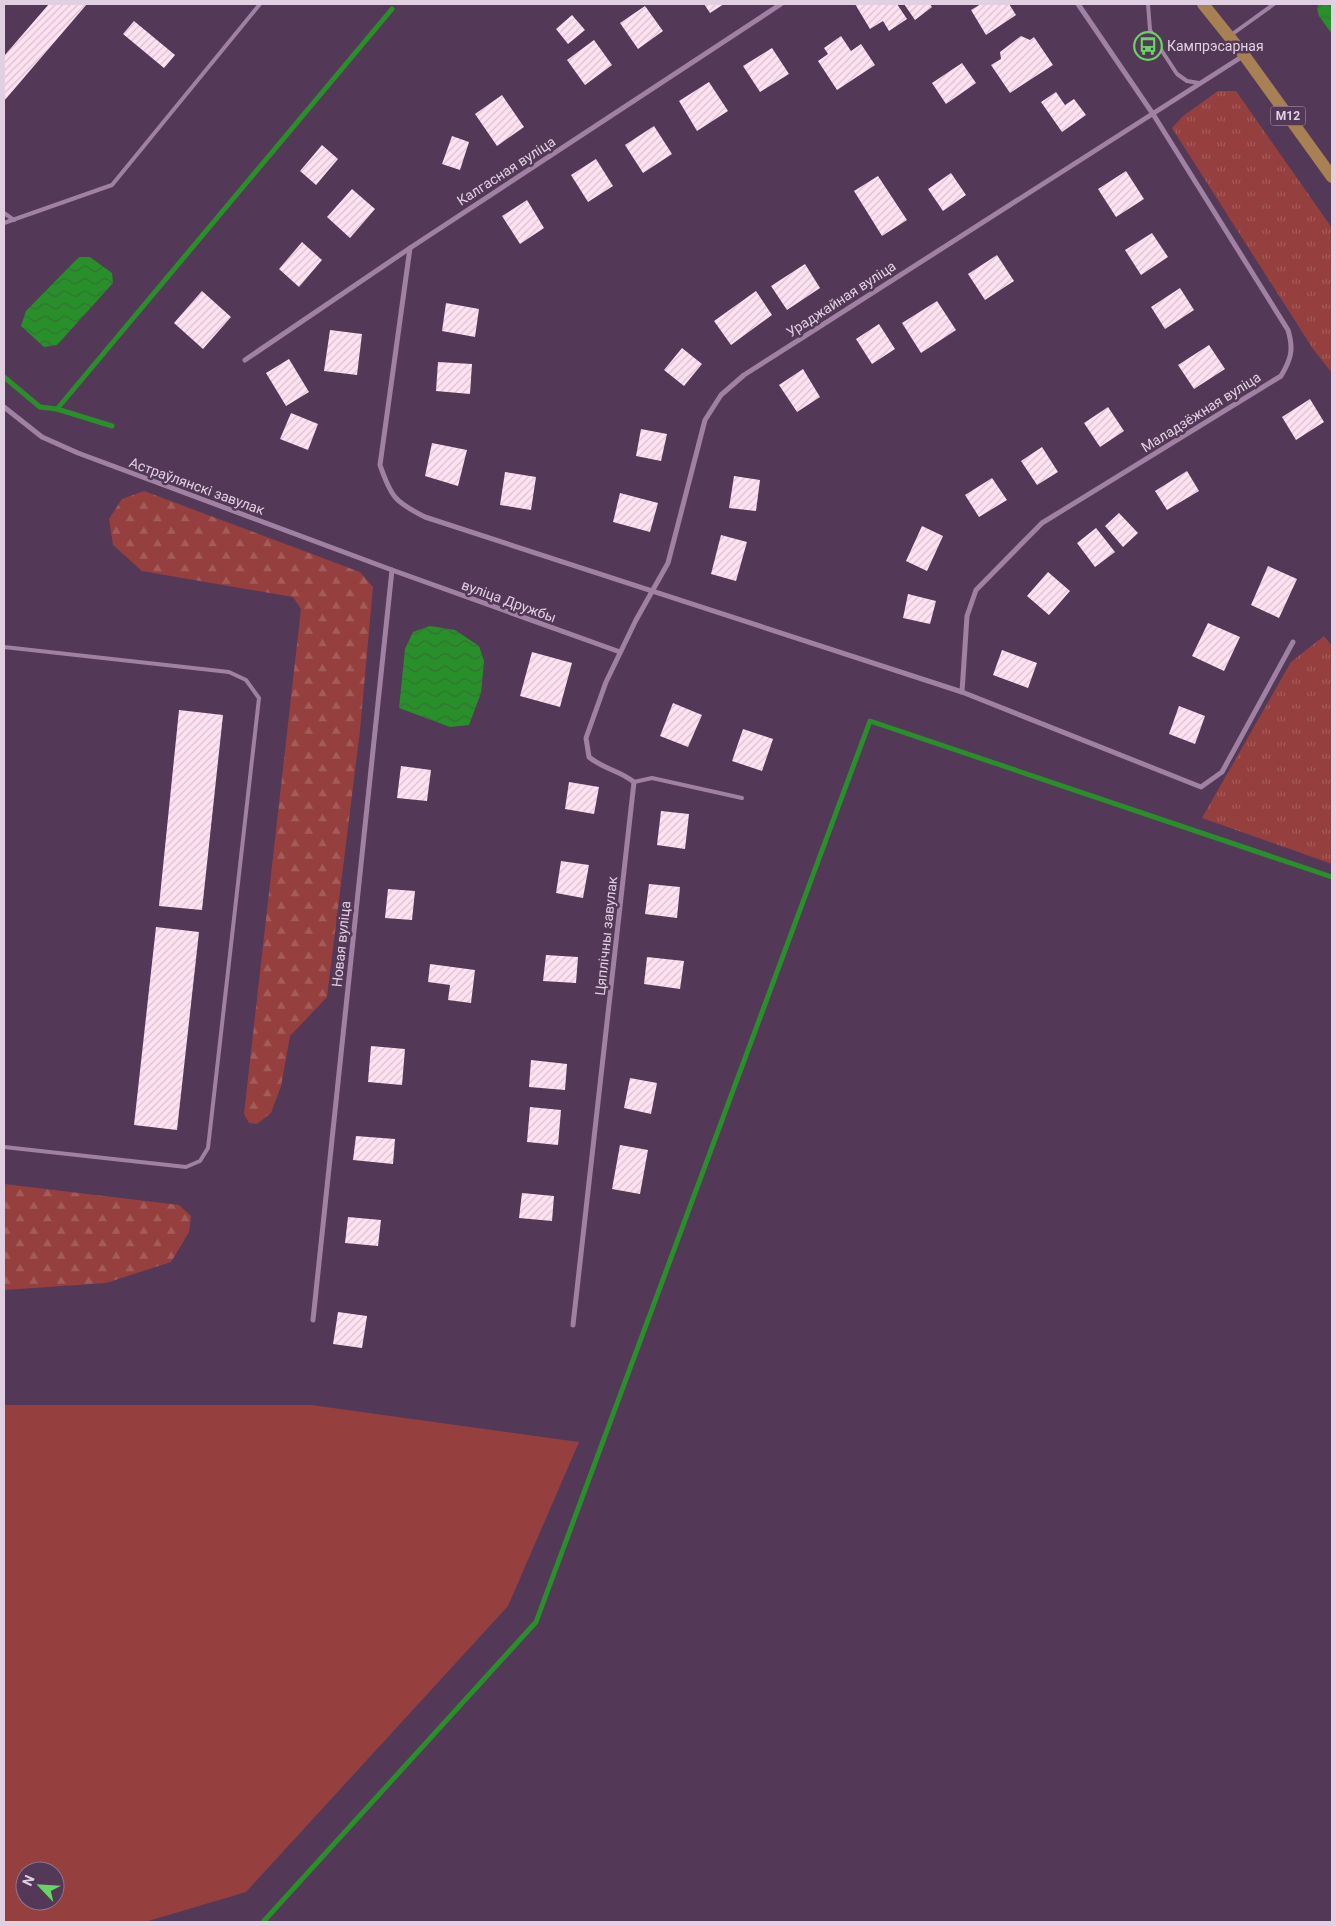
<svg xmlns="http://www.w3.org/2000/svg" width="1336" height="1926" viewBox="0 0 1336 1926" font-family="Roboto,sans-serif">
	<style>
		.grass { fill: url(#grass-tufts) }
		.forest { fill: url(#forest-firs) }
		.garden { fill: #95403f; fill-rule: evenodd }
		.water { fill: url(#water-waves) }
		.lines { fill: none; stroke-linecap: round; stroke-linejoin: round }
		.stream { stroke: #298f2a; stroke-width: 5 }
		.building { fill: url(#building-hatch) }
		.lane { stroke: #a080a3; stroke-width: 4 }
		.street { stroke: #a080a3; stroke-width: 5 }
		.primary { stroke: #a78053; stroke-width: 12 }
		.labels { text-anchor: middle; stroke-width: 5; stroke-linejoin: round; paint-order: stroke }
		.shield { fill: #543857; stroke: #b7a2b8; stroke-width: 1 }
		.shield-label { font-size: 12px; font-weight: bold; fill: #e1d0e2 }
		.poi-label { font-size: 14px; fill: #e1d0e2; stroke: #543857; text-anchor: start }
		.street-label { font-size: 14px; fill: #e1d0e2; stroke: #543857 }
	</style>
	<defs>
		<pattern id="grass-tufts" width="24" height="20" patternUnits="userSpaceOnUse" patternTransform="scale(1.25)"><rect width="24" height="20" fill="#95403f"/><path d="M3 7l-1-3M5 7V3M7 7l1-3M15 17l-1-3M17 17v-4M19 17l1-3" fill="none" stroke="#a45b5a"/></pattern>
		<pattern id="forest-firs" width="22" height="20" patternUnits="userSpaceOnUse" patternTransform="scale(1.25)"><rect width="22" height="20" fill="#95403f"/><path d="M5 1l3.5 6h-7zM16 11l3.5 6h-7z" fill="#a45b5a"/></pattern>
		<pattern id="water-waves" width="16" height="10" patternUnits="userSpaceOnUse" patternTransform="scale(1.25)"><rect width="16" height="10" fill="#298f2a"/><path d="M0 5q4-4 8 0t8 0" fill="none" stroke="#327333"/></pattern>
		<pattern id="building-hatch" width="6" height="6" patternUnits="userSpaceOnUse" patternTransform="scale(1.25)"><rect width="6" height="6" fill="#ffe2f2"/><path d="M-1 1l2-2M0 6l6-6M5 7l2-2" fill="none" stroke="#dac1cf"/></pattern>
	</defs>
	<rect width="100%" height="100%" fill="#543857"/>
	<g class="grass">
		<path d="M1218,91H1236L1332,228V373L1313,349L1172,128L1183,116Z"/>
		<path d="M1324,636L1332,646V864L1202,818L1291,662Z"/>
	</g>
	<g class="forest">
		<path d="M144,491L360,572L373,587L360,730L327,997L290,1036L281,1086L271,1113L257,1124L249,1123L244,1114L301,609L293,597L142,571L113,545L109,519L122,499Z"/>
		<path d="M4,1184L179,1205L191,1216L189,1232L171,1262L106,1283L4,1290Z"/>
	</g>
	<path class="garden" d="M4,1405H311L579,1442L508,1606L246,1892L145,1922H4ZM25,1871H55V1901H25Z"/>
	<g class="water">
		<path d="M1319,4H1332V34L1319,16L1317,8Z"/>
		<path d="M79,257H90L112,273L113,283L57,345L44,347L21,326L26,311Z"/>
		<path d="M430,626L455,630L479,646L484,661L481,693L469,725L450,727L399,708L405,649L413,632Z"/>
	</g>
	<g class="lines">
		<g class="stream">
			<path d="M4,377L40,407L57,409L392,9"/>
			<path d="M57,409L112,426"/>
			<path d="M263,1922L536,1622L870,721L1332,877"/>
		</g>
	</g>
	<g class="building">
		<path d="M49,4H87L4,101V56Z"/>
		<path d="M704,4H724L710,13Z"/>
		<path d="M855,4H897L907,19L889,31L883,21L870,29Z"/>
		<path d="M904,4H930L932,7L915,20Z"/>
		<path d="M981,4H1009L1016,15L986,35L971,10Z"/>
		<path d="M645,6L663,31L638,49L620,23Z"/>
		<path d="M572,15L585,30L568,44L556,29Z"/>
		<path d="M134,21L175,55L164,68L123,34Z"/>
		<path d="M841,36L851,51L861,44L875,65L837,90L818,61L828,54L824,48Z"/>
		<path d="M1021,36L1030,40L1034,37L1053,65L1010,93L991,65L1001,59L1000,52Z"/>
		<path d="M594,40L612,65L585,85L567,60Z"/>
		<path d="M772,48L789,74L760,92L743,66Z"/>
		<path d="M962,63L976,83L946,104L932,83Z"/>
		<path d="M709,82L728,111L697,131L679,101Z"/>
		<path d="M1056,92L1065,105L1074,99L1086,115L1062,132L1041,102Z"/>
		<path d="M502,95L524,127L497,146L475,114Z"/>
		<path d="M654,126L672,154L643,173L625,145Z"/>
		<path d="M452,136L469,142L460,170L442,164Z"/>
		<path d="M322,145L338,159L316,185L300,171Z"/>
		<path d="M596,159L613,186L588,202L571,175Z"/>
		<path d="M1126,171L1144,199L1116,217L1098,189Z"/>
		<path d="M951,173L966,195L943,211L928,189Z"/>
		<path d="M878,176L907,220L882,236L854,191Z"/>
		<path d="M352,189L375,209L350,238L327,217Z"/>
		<path d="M527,200L544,228L520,244L502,216Z"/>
		<path d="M1152,233L1168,257L1141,275L1125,250Z"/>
		<path d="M302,242L322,260L299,287L279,269Z"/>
		<path d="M997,255L1014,281L985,300L968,274Z"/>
		<path d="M805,264L820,288L787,310L771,286Z"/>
		<path d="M1180,288L1194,310L1165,329L1151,307Z"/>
		<path d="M202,291L231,317L203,349L174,323Z"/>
		<path d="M756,291L772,315L731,345L714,321Z"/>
		<path d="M937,301L956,330L921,353L902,323Z"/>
		<path d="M446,303L479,309L475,337L442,331Z"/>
		<path d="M879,324L895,349L872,364L856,339Z"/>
		<path d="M330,330L362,334L357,375L324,371Z"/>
		<path d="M1209,345L1225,369L1194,389L1178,365Z"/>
		<path d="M682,348L702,364L684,386L664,370Z"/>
		<path d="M289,359L309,392L286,406L266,373Z"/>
		<path d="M438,362L472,364L470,394L436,391Z"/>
		<path d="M803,369L820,397L797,412L779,385Z"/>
		<path d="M1310,399L1324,422L1296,440L1282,417Z"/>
		<path d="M1108,407L1124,431L1100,447L1084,423Z"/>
		<path d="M291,413L318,424L308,450L280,439Z"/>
		<path d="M641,429L667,434L661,461L636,456Z"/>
		<path d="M432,443L467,450L458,486L425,476Z"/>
		<path d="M1042,447L1058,472L1037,485L1021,461Z"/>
		<path d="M1187,471L1199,491L1167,510L1155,491Z"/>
		<path d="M505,472L536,477L531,510L500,505Z"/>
		<path d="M734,476L760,480L756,511L729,508Z"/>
		<path d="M992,478L1007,500L979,517L965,495Z"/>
		<path d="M620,493L658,503L650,532L613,522Z"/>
		<path d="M1119,513L1138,533L1123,547L1105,526Z"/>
		<path d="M922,526L943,536L927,571L906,561Z"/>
		<path d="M1096,528L1115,552L1095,567L1077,543Z"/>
		<path d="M721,535L747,542L736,581L711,574Z"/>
		<path d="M1268,566L1297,579L1279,618L1251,605Z"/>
		<path d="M1048,572L1070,591L1049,615L1027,596Z"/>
		<path d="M908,594L936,601L930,624L903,618Z"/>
		<path d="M1208,623L1240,637L1224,671L1192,656Z"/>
		<path d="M1002,650L1037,663L1028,688L993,675Z"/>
		<path d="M532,652L572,663L560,707L520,696Z"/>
		<path d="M673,703L702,715L688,747L660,736Z"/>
		<path d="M1179,706L1205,716L1195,744L1169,734Z"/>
		<path d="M179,710L223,715L202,910L159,906Z"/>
		<path d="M743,729L773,739L762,771L732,761Z"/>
		<path d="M401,766L431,770L427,801L397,798Z"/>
		<path d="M569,782L599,787L594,814L565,809Z"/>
		<path d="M661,811L689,814L685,849L657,845Z"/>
		<path d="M561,861L589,865L583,898L556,893Z"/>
		<path d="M649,884L680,887L677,918L645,914Z"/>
		<path d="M388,889L415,891L412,920L385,918Z"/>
		<path d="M156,927L199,932L177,1130L134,1125Z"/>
		<path d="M546,955L578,957L576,983L543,981Z"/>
		<path d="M647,957L684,961L680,989L644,984Z"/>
		<path d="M430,964L475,970L471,1003L448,1000L450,985L428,982Z"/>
		<path d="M371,1046L405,1049L402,1085L368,1082Z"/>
		<path d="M531,1060L567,1064L565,1090L529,1087Z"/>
		<path d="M630,1078L657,1083L651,1114L624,1108Z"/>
		<path d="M530,1107L561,1110L558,1145L527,1142Z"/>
		<path d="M356,1136L395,1139L393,1164L353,1160Z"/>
		<path d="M620,1145L648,1150L640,1194L612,1189Z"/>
		<path d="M522,1193L554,1196L552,1221L519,1218Z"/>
		<path d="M348,1217L381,1220L378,1246L345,1243Z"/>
		<path d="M338,1312L367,1316L362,1348L333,1344Z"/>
	</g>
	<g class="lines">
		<g class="lane">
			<path d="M1148,4L1150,30L1162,51L1177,74L1187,81L1199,83"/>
			<path d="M1231,35L1274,4"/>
			<path d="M4,213L14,220"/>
			<path d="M4,223L112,185L260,4"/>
			<path d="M4,647L229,672L246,680L259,698L208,1148L200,1161L186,1167L4,1147"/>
			<path d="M634,782L652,778L742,798"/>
		</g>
		<g class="street">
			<path d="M410,248L380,465C391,497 395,502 425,517L962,692L1201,787L1222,772L1293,642"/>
			<path d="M245,360L410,248L781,4"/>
			<path d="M4,407L42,437L78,453L392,570L620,652"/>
			<path d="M962,692L967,616L976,590L1042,523L1281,376C1291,359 1294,350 1288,330L1153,114L1078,4"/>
			<path d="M313,1320L392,570"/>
			<path d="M573,1325L634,782C619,770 603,769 589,757L586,738L606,682L636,620L668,563L705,420L721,395L744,375L1243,56"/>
		</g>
		<path class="primary" d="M1203,4L1244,55L1332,177"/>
	</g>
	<defs>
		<symbol id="bus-ring" viewBox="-11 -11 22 22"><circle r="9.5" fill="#543857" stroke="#68d465" stroke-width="1.5"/><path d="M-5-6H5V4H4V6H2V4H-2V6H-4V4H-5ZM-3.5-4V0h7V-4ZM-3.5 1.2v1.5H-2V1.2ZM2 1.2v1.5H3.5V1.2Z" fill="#68d465"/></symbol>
	</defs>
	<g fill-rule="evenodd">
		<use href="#bus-ring" x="1132" y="30" width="32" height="32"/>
	</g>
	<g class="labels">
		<rect class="shield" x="1270.5" y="106.5" width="35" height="19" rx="4"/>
		<g class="shield-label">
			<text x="1288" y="120">М12</text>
		</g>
		<g class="poi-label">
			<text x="1167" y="51">Кампрэсарная</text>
		</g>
		<g class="street-label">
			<text transform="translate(506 171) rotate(-33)" y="5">Калгасная вуліца</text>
			<text transform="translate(841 299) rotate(-33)" y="5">Ураджайная вуліца</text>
			<text transform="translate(1201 412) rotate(-32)" y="5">Маладзёжная вуліца</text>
			<text transform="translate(197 486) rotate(20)" y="5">Астраўлянскі завулак</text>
			<text transform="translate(509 601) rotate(20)" y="5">вуліца Дружбы</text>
			<text transform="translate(606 936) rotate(-84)" y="5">Цяплічны завулак</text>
			<text transform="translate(341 944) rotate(-84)" y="5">Новая вуліца</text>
		</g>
	</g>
	<rect width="1336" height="1926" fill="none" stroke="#e1d0e2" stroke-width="10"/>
	<g transform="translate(40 1886) rotate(295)"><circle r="24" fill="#543857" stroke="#8c758f"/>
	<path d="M0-4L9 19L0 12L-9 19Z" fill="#68d465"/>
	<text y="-8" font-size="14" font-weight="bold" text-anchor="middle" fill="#e1d0e2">N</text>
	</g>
</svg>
